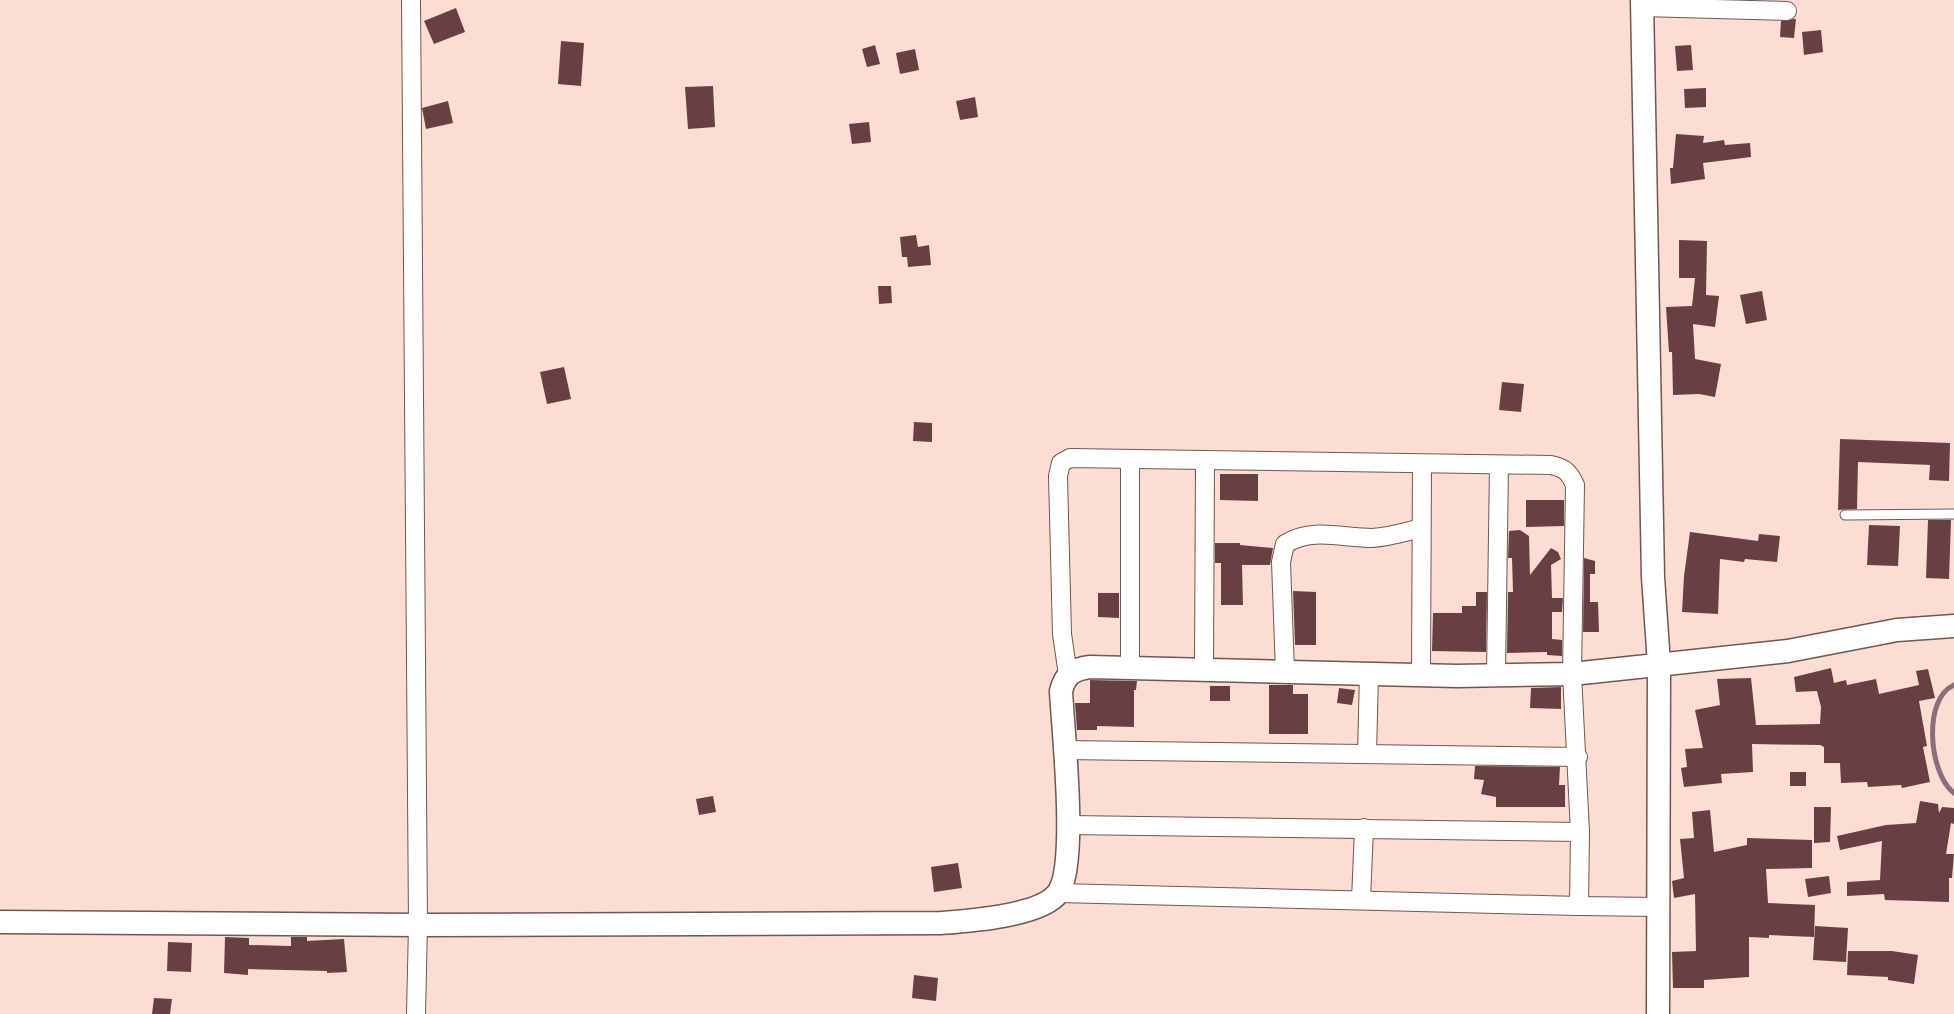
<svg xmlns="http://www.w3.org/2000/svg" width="1954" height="1014" viewBox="0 0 1954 1014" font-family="Ubuntu,sans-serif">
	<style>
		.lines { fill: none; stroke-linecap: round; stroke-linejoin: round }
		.stream { stroke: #8d6d7a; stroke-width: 5 }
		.building { fill: #684044 }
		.service-casing { stroke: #70574f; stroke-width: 11 }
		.minor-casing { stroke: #70574f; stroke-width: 20 }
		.tertiary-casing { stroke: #70574f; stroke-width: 25 }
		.service { stroke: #fff; stroke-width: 9 }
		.minor { stroke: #fff; stroke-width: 18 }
		.tertiary { stroke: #fff; stroke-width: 22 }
	</style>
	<rect width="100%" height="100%" fill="#fbddd4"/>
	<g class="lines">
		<path class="stream" d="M1954,685C1922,699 1929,774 1954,793"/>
	</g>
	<g class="building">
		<path d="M456,8L465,32L434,44L424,21Z"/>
		<path d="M1794,19H1796L1794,38L1780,37L1781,21Z"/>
		<path d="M1821,30L1823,52L1804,55L1802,32Z"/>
		<path d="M561,41L584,43L581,86L558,84Z"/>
		<path d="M875,45L880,64L867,67L862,49Z"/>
		<path d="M1691,45L1693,70L1677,71L1675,46Z"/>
		<path d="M915,49L919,70L900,74L896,53Z"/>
		<path d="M713,86L715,127L688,129L685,87Z"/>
		<path d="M1706,88V107L1685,108L1684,89Z"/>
		<path d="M975,97L978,117L960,120L956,101Z"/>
		<path d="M448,101L453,123L426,129L422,108Z"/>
		<path d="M869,122L871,142L852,144L849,124Z"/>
		<path d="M1676,134L1704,136L1703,143L1724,140L1725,145L1750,143L1751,157L1703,163L1705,179L1671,184L1670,168H1673Z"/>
		<path d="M916,235L918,247L929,245L931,265L908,267L907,257H902L900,237Z"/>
		<path d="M1679,240L1707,241L1706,295L1719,296L1715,327L1693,324L1695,359L1721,364L1715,397L1699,394L1673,395L1672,352H1669L1666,307L1692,306L1695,278H1679Z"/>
		<path d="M878,286H891L892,303L879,304Z"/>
		<path d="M1762,291L1767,320L1746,324L1740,295Z"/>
		<path d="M564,367L571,399L547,404L540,372Z"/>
		<path d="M1502,382L1524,384L1521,412L1499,410Z"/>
		<path d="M914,422L932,423V442L913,441Z"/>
		<path d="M1840,439L1950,443L1949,481L1929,480L1930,465L1858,462L1857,509L1838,510Z"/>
		<path d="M1220,474H1258V501L1220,500Z"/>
		<path d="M1526,500H1564V526L1526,527Z"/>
		<path d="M1928,520H1951L1949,579L1926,578Z"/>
		<path d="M1869,525L1900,526L1898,566L1867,565Z"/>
		<path d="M1520,530L1529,536L1530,575L1551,548L1558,552L1561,559L1551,565L1552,598H1563L1562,612H1552V639L1562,640V656L1547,655V652L1507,653L1508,592H1513L1512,558H1508L1509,531Z"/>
		<path d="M1690,532L1758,541L1759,534L1780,536L1777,562L1745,559L1744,562L1720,559L1718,614L1682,612L1684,576Z"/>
		<path d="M1215,543H1240V545L1273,548L1270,565H1242L1243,605H1221V563H1215Z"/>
		<path d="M1584,558L1595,561V574H1590V602H1598L1599,632H1583Z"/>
		<path d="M1293,591L1316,592V645H1295Z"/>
		<path d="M1476,592H1487L1486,652L1432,651L1433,613H1462V606H1476Z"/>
		<path d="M1098,593H1119V618L1098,617Z"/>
		<path d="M1831,668L1834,683L1846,680L1847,685L1876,679L1879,694L1919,685L1916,671L1928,669L1935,698L1919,701L1927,746L1923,747L1930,782L1902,788L1901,785L1868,787L1867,782L1841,783L1840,763H1824V747L1820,745L1752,744L1753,772L1721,774L1722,783L1684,787L1681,768L1687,767L1685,749L1703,748L1695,710L1720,705L1717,679L1751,678L1756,725L1820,724L1821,707L1817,691L1796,692L1794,677Z"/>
		<path d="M1090,680L1137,681L1136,690H1134V727L1097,726V730H1077L1075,703H1090Z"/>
		<path d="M1269,685H1293V694H1308V734H1269Z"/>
		<rect x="1210" y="686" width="20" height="15"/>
		<path d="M1561,687V709L1530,708L1531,688Z"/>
		<path d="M1339,688L1355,690L1352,705L1337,703Z"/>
		<path d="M1475,766L1560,767L1559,785H1565V807H1496V797L1481,794L1484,780L1474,779Z"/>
		<rect x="1790" y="772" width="16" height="14"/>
		<path d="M713,796L716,812L699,815L696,799Z"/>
		<path d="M1920,801L1938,804L1939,813L1942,807L1954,808V824L1951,823L1946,854H1954L1952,878H1949V902L1885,900L1884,894L1847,896V882L1880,880L1882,841L1840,850L1837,836L1886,825L1916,823Z"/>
		<path d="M1814,807H1831L1830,842L1814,843Z"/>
		<path d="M1710,810L1714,852L1747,845V838L1812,840V868L1766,869L1768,903L1815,905L1814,937L1769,935V938L1749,937V977L1704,980V988H1673L1672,952L1696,951L1695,894L1674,898L1672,881L1684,878L1680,839L1694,838L1692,812Z"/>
		<path d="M958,863L962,888L934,892L931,867Z"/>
		<path d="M1829,876L1831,893L1808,897L1805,879Z"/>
		<path d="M1815,926L1848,928L1846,962L1813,960Z"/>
		<path d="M225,937L249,938V945L291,946V937H307V941L344,939L347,972L327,973V971L248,969V975L224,973Z"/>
		<path d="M168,942L192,943L191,972L167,971Z"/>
		<path d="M1848,951H1892L1918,955L1914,984L1888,980V977L1847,975Z"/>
		<path d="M914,975L938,978L936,1001L912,998Z"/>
		<path d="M154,998L172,999L170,1014H152Z"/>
	</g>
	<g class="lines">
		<defs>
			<path id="service" d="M1845,515L1954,514"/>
			<g id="minor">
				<path d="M411,0L418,925L416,1014"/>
				<path d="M1642,7L1787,11"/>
				<path d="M1130,668V459"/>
				<path d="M1204,670L1205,460"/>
				<path d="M1285,672L1281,562L1285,544C1312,527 1342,538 1372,538C1389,537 1405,532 1421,528"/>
				<path d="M1421,675L1422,464"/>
				<path d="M1496,675L1499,465"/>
				<path d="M1064,750L1578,757"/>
				<path d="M1367,754L1369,674"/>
				<path d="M1068,825L1580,832"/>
				<path d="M1058,893L1579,906L1580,832L1572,674L1575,485C1569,472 1565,468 1551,465L1070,458L1061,463L1058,476L1062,634L1068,675"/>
				<path d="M1361,900L1364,828"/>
				<path d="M1579,906L1658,907"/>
			</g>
			<g id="tertiary">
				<path d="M1642,0L1653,577L1659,664L1658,1014"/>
				<path d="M0,922L418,925L941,923C968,921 1041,916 1058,893C1078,865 1063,731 1061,691C1065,675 1073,669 1090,667L1457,676L1572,674L1788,651L1897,630L1954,626"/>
			</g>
		</defs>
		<use href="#service" class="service-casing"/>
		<use href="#minor" class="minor-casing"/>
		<use href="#tertiary" class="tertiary-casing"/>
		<use href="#service" class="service"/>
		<use href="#minor" class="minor"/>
		<use href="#tertiary" class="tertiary"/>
	</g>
</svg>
